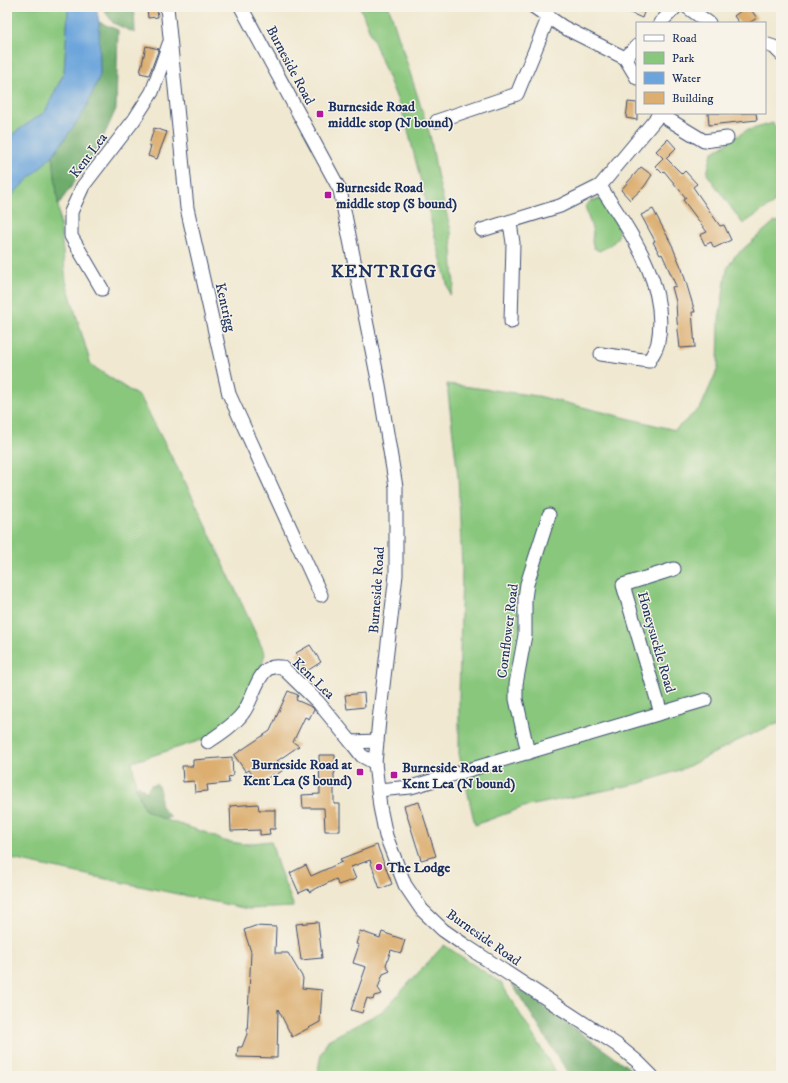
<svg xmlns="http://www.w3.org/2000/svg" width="788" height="1083" viewBox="0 0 788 1083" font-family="'IM FELL DW Pica',serif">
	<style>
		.green { fill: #89c77d; stroke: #527b6e }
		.forest { fill: #6eac6c; stroke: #446e65 }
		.water { fill: #6ca5dc; stroke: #446a9d }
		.building { fill: #dcae70 }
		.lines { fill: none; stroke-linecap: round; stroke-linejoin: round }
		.minor-casing { stroke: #3b4b6f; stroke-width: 15 }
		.minor { stroke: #fff; stroke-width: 13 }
		.rail { stroke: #1b2f5e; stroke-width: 3; stroke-dasharray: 6 3; stroke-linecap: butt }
		.poi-dot { fill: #b5179e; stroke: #f7f3e8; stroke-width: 1.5 }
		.labels { text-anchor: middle; stroke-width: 3; stroke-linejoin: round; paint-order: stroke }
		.street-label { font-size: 14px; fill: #1b2f5e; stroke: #f7f3e8 }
		.poi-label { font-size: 14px; font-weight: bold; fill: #1b2f5e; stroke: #f7f3e8; text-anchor: start }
		.district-label { font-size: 18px; font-weight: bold; letter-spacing: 1px; fill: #1b2f5e; stroke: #f7f3e8 }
	</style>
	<rect width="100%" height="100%" fill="#f7f3e8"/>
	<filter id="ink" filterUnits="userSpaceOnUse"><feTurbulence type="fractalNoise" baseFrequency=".025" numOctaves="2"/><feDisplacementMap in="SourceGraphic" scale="8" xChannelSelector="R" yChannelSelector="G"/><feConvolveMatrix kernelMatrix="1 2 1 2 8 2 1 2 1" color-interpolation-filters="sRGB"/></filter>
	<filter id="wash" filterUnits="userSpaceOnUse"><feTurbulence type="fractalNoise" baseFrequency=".012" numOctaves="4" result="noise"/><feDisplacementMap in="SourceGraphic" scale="16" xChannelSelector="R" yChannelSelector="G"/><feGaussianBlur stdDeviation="0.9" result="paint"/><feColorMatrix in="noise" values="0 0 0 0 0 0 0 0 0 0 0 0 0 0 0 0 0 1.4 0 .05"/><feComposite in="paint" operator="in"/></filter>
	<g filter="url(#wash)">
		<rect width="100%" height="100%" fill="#f0e8d0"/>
		<g class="green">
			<path d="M7,7H67L68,13L64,73L45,112L7,138Z"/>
			<path d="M360,7H389L430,135L438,179L451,231L454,286L450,295L405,119Z"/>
			<path d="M773,123L780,134L781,182L775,202L743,224L707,174L712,153L745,131Z"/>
			<path d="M53,155L66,281L91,365L141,398L194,500L265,654L262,664L240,711L205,739L132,762L136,787L144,809L163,819L207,833L224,841L244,844L271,841L278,866L294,907L248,909L7,858V198Z"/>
			<path d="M600,199C607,207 624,228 617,238C614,244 605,248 599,251L594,248L592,242L593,232L585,206L591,201Z"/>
			<path d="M781,221V723L770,726L737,741L685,768L641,783L524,807L475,825L459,754V697L462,568L458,477L447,384L538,396L675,430L701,407L718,368L719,320L727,269L734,257L774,222Z"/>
			<path d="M444,945L501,983L558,1076H317L321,1054L328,1040L383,1011Z"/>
		</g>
		<g class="forest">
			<path d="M102,7H134L135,33L113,23Z"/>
			<path d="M99,22L118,30L116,109L97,151L58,205L53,155L84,112L100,75Z"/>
			<path d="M157,784C165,799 152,801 171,817L163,819L144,809L136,787L139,785L146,792L151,785Z"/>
			<path d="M512,984L628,1067L635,1076H570Z"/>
		</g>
		<path class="water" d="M67,7H96L99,22L100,75L84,112L53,155L7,200V138L45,112L64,73L68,13Z"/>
		<g id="blocks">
			<g class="building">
				<path d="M147,7H157L158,17L148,18Z"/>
				<path d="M617,7H646L642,18Z"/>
				<path d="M746,7H749L757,18L749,23H739L734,16Z"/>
				<path d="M146,46L159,49L149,75L140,73Z"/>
				<path d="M628,102L637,103V120L626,118Z"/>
				<path d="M708,113H756L757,120L709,125Z"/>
				<path d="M154,128L167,132L157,159L148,156L151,146L149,145Z"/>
				<path d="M668,139L676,148L666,158L682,174L685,171L697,184L693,187L720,226L724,225L731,240L714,248L711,242L705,245L700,235L707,232L683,200L686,198L664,171L662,173L655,166L663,158L656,151Z"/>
				<path d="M641,167L652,175L644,187L630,200L621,190Z"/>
				<path d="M653,209L673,247V248L682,269L695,312H692L695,347L680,348L677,321L676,302L672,287L676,286L662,254L660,255L653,242L655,241L641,215Z"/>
				<path d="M310,645L321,662L307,671L296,653Z"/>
				<path d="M288,691L298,695L296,700L312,707L314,709L309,719L305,717L293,742L299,746L277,761L283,770L275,776L273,774L261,783L258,779L256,780L249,770L246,772L234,755L270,731Z"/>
				<path d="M364,693L365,707L347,709L345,695Z"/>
				<path d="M319,755H335V773H334V804H340V831H325L324,808H303L302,795L320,794Z"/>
				<path d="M232,757L233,776L228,777L229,783L207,785L208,791L195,792L194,781L183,782L182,766H193V760Z"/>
				<path d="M419,802L436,856L421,860L404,806Z"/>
				<path d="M258,804L259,810H275V829H269L270,834L260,835V830L231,831L230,806Z"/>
				<path d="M377,845L392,884L380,889L370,860L351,867L356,879L338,885L336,879L309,892L308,889L299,893L290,873L306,865L311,876L342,862L340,859Z"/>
				<path d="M318,922L322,958L301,960L296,924Z"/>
				<path d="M255,926L276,927L275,953H288L303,978L302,988L322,990L320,1022L292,1037L278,1009L277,1058L237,1057L238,1047H242L247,1034L251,952L244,930Z"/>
				<path d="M360,931L380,938L382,932L405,940L401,953L391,950L386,965L390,971L383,974L378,988L382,994L374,996L373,1000L367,998L362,1013L351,1010L366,967L353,963L359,945L356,944Z"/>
			</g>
		</g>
	</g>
	<g filter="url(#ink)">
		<use href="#blocks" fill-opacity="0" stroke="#3b4b6f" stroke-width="1"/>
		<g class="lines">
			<defs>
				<g id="minor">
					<path d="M167,7L187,208L229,394L321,595"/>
					<path d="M241,7L340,190L379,385L396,487V575L379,720L375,763L380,807L386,836L405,885L422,910L443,930L463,944L617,1045L638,1062L652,1076"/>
					<path d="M534,7L563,27L625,58L637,78"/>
					<path d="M687,7L709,23"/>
					<path d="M660,23L676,7"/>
					<path d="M765,44L774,47L781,54"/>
					<path d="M625,58L637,46"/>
					<path d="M658,113L704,141L727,138"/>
					<path d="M437,121L517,94L549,16"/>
					<path d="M600,186C630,232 669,284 658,342C657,349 652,355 649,361L601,354"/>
					<path d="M510,223L513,243L511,322"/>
					<path d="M482,230L560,206L600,186L659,115"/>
					<path d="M102,289L71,236V212L83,186L134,120L152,92L169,44"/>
					<path d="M661,713L623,585L674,569"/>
					<path d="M208,742C220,734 234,725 243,713C252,702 257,673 270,668C274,666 278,667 282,667L318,702L351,742L377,741"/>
					<path d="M351,742L362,756L375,763"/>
					<path d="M528,753L516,699V684L525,635V598L527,584L549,515"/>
					<path d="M378,790L411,787L705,700"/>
				</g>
			</defs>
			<use href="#minor" class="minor-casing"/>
			<use href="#minor" class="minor"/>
			<path class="rail" d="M777,7L781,12"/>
		</g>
	</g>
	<g class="poi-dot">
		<rect x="316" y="110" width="8" height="8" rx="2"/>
		<rect x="324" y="191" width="8" height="8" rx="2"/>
		<rect x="356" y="768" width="8" height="8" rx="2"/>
		<rect x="390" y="771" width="8" height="8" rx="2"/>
		<circle cx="379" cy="867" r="4"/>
	</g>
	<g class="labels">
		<g class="street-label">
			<text transform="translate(291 65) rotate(62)" y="5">Burneside Road</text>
			<text transform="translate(88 155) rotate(-53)" y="5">Kent Lea</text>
			<text transform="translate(226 307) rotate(77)" y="5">Kentrigg</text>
			<text transform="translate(376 590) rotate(-86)" y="5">Burneside Road</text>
			<text transform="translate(507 631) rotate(-83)" y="5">Cornflower Road</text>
			<text transform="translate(657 642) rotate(74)" y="5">Honeysuckle Road</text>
			<text transform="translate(314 678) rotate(44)" y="5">Kent Lea</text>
			<text transform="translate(484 937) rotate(35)" y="5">Burneside Road</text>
		</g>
		<g class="poi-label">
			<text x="328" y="111">Burneside Road<tspan x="328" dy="16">middle stop (N bound)</tspan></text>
			<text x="336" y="192">Burneside Road<tspan x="336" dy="16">middle stop (S bound)</tspan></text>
			<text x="352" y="769" text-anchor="end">Burneside Road at<tspan x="352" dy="16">Kent Lea (S bound)</tspan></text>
			<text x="402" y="772">Burneside Road at<tspan x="402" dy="16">Kent Lea (N bound)</tspan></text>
			<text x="387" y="872">The Lodge</text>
		</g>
		<g class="district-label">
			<text x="384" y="277">KENTRIGG</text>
		</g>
	</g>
	<rect width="788" height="1083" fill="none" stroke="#f7f3e8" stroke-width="24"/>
	<rect x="636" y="22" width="130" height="92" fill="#f7f3e8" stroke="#9fa5b1"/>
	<rect x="644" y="35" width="20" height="6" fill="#ffffff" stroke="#9fa5b1"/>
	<text x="672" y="42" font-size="12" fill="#1b2f5e">Road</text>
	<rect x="644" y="52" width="20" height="12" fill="#89c77d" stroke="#9fa5b1"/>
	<text x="672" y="62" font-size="12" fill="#1b2f5e">Park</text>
	<rect x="644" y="72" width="20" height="12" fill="#6ca5dc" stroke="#9fa5b1"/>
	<text x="672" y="82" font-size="12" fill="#1b2f5e">Water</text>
	<rect x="644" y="92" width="20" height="12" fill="#dcae70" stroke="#9fa5b1"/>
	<text x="672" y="102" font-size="12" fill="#1b2f5e">Building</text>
</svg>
